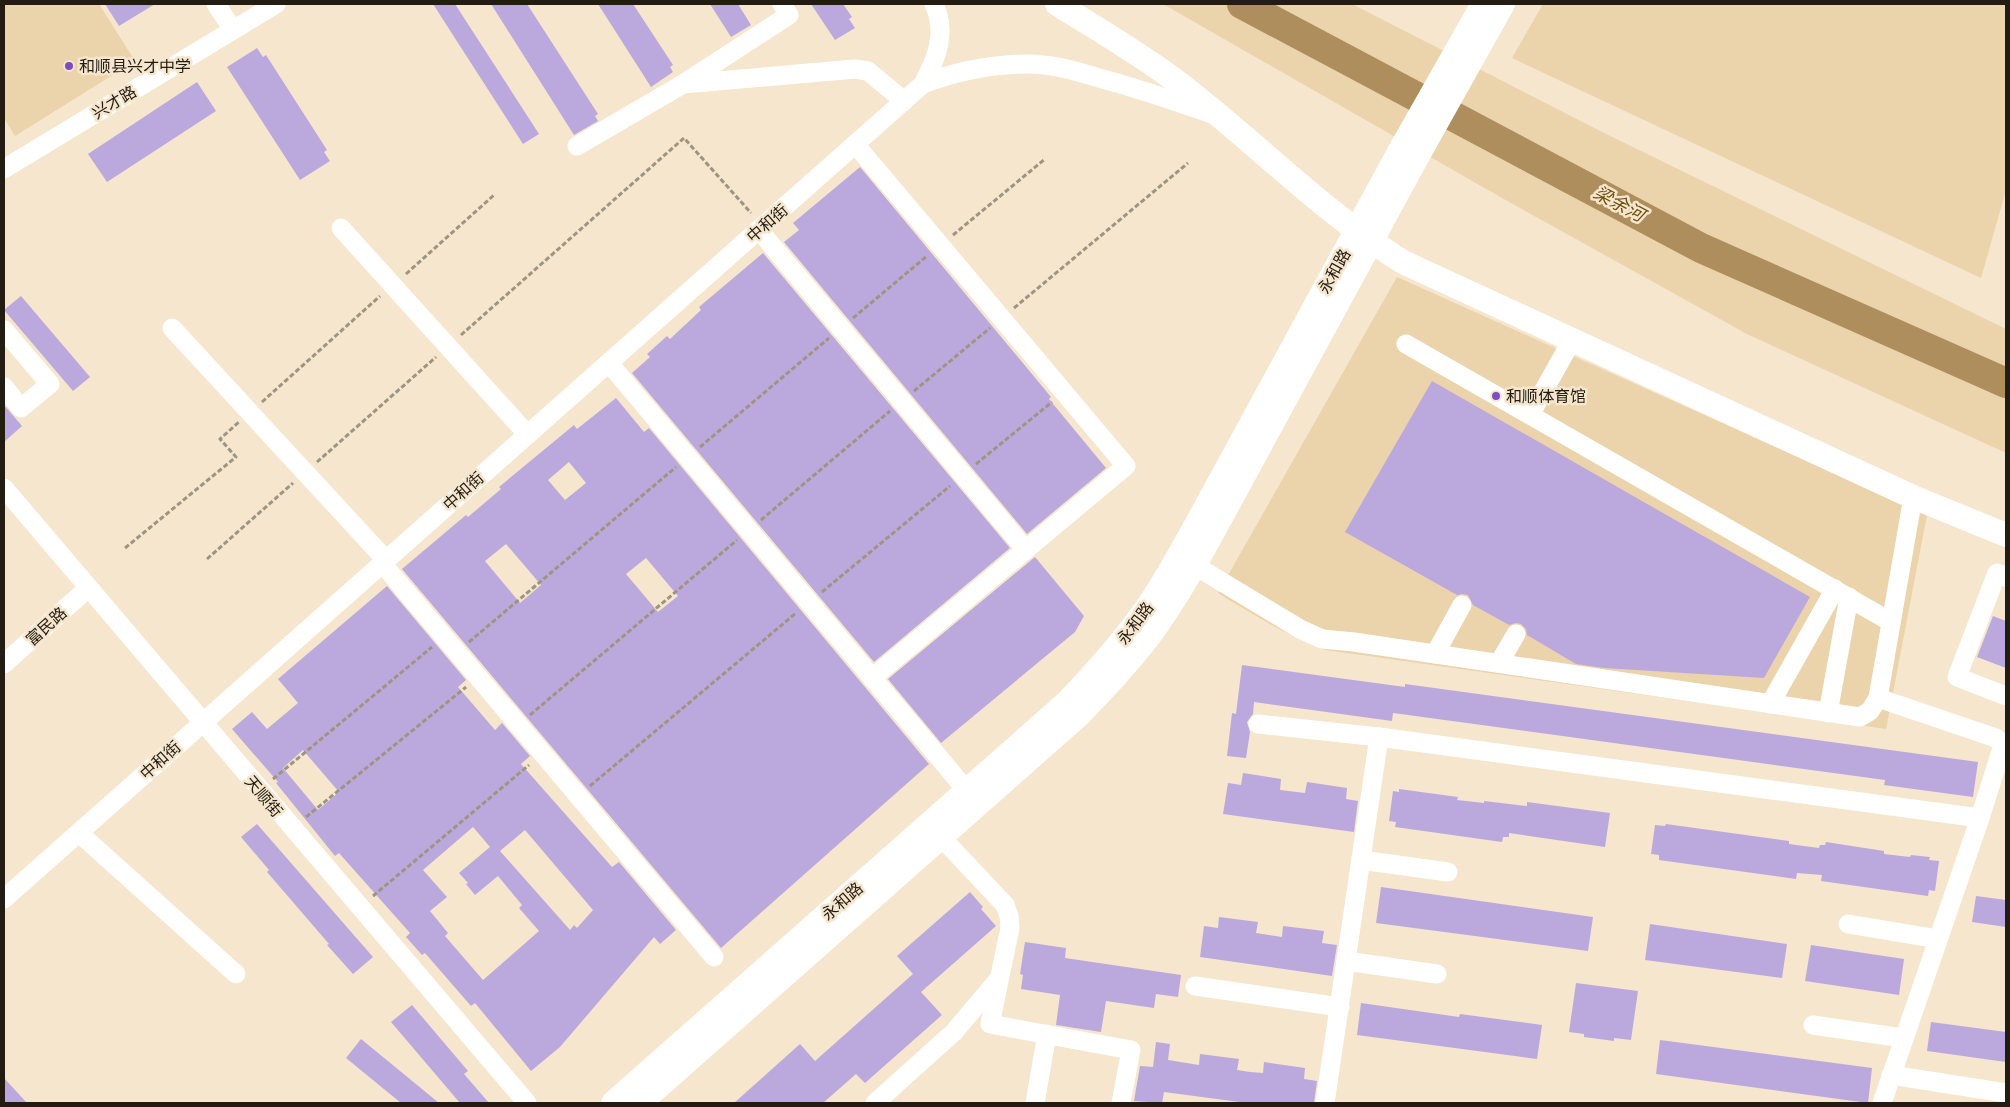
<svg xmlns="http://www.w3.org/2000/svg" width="2010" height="1107" viewBox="0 0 2010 1107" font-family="'Open Sans','Noto Sans SC',sans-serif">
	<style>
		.green { fill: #ebd3ab }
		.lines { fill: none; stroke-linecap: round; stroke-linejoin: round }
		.river { stroke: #ad8e5c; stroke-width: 30 }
		.building { fill: #bba9de; fill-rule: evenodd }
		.path { stroke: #9f9481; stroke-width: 3; stroke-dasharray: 5 2.5; stroke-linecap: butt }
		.minor { stroke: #fff; stroke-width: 19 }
		.major { stroke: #fff; stroke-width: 24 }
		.poi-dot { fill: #7f4bc2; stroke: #f5e6cd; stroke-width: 2 }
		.labels { text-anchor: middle; stroke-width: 5; stroke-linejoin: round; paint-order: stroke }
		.poi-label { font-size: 16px; fill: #221c13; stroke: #f5e6cd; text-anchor: start }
		.street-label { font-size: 16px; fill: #221c13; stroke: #f5e6cd }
		.water-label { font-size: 18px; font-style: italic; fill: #6e4e10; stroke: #f5e6cd }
	</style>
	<rect width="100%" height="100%" fill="#f5e6cd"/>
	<g class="green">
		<path d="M4,4H99L135,61L15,136L4,118Z"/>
		<path d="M1163,4H1352L1602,132L2006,329V453L1747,334L1502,198Z"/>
		<path d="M1543,4H2006V190L1981,278L1512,58Z"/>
		<path d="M1397,277L1927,515L1886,729L1326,650C1287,636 1252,614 1218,593Z"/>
	</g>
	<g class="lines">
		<path class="river" d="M1242,4L1701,248L2006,383"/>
	</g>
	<g class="building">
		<path d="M105,4H155L119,26Z"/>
		<path d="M433,4H455L539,134L523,144Z"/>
		<path d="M491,4H527L598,114L595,116L598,121L574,135Z"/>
		<path d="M598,4H633L673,65L670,67L673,72L651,87Z"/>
		<path d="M710,4H738L751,25L731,37Z"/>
		<path d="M811,4H843L852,17L849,19L855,28L835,40Z"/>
		<path d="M257,48L263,57L266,55L327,150L324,152L330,161L300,180L227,67Z"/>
		<path d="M197,82L216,111L107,182L88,154Z"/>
		<path d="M860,167L1051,397L1049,399L1106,468L1027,534L784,242L799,230L793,223Z"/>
		<path d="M763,253L1010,548L874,662L632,373L650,357L647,354L667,336L670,339L701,310L699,307Z"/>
		<path d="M21,296L90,377L73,391L4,310Z"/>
		<path d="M1432,381L1810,597L1764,678L1604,668L1576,664L1527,635L1526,629L1521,624L1516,623L1509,625L1473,605L1468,595L1462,594L1457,595L1345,532Z"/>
		<path d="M616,398L644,432L649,428L929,764L721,948L402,569L466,515L468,517L501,489L499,487L574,425L577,429ZM569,462L586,483L565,500L548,480ZM506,544L541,585L520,603L485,561ZM646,558L678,596L658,612L626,574Z"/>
		<path d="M4,405L22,426L4,442Z"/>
		<path d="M1035,557L1084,616L1075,632L941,743L888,679Z"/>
		<path d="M387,586L466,680L458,687L495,730L502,723L530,756L521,764L612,867L619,862L676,930L660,944L654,937L560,1047L531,1071L475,1003L471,1006L425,953L422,955L406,937L410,933L339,853L335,856L276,783L278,782L232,729L252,712L267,729L298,703L278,679ZM303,750L339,792L318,810L283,768ZM473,827L490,847L459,873L468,883L466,884L475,895L498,876L522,905L519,908L539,931L483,980L445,936L448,933L430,911L447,897L423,870ZM525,830L593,910L577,928L574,925L570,930L500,851Z"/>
		<path d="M1993,616L2006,621V668L1977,657Z"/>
		<path d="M1242,665L1405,687V684L1978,762L1973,797L1884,785L1885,780L1393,713L1392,721L1254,702L1253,714L1247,722L1250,732L1246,758L1227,756L1232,713L1236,714Z"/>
		<path d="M1243,773L1281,779L1280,790L1305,793L1307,782L1347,788L1346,799L1358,801L1354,832L1223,814L1228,783L1241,785Z"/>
		<path d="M1399,789L1458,797L1457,800L1484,803V801L1527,806V802L1610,813L1605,847L1509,833V837H1503L1502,842L1395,827L1396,822L1389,821L1393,791L1399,792Z"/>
		<path d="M257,824L373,957L353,974L327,945L329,944L267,872L269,870L241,837Z"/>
		<path d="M1666,824L1789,841V844L1819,848L1820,845H1825L1826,842L1884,851V854L1910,857L1911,855L1930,857L1929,860L1939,861L1935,891L1929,890L1928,896L1821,881L1822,875L1797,873L1796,879L1659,860V855L1651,854L1655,825L1665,826Z"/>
		<path d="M1381,887L1593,917L1588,951L1376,923Z"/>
		<path d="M970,892L983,907L981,909L996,926L921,992L942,1015L865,1083L856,1074L823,1103H734L800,1044L815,1061L913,974L897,956Z"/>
		<path d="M1976,896L2006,900V927L1972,922Z"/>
		<path d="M1219,917L1258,922L1256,933L1282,937L1283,926L1324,931L1322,943L1337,945L1332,976L1200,957L1204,926L1218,928Z"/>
		<path d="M1650,924L1787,944L1782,978L1645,960Z"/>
		<path d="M1025,942L1066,948L1065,958L1181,975L1178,997L1156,994L1154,1008L1106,1001L1101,1032L1056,1025L1060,995L1021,989L1023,975L1020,974Z"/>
		<path d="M1811,945L1904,959L1899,995L1805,981Z"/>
		<path d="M1576,983L1638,991L1631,1040L1614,1038V1041L1584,1037V1034L1569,1032Z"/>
		<path d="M1361,1003L1459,1017L1460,1014L1542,1025L1537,1059L1357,1035Z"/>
		<path d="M412,1005L468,1071L464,1074L489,1103H460L391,1022Z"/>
		<path d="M1931,1022L2006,1032V1062L1927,1051Z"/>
		<path d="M361,1039L439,1103H401L346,1058Z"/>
		<path d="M1660,1040L1872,1068L1868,1103L1656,1074Z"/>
		<path d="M1156,1042L1170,1044L1168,1060L1199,1065L1200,1054L1239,1059L1237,1070L1250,1072L1263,1073L1264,1062L1305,1068L1304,1079L1317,1081L1314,1103H1247L1164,1092L1162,1103L1134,1101L1140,1066L1153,1067Z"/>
		<path d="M4,1078L27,1103H4Z"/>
	</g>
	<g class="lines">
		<g class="path">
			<path d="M953,235L1045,159"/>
			<path d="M406,274L494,195"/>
			<path d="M1014,308L1188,163"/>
			<path d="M853,318L927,256"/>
			<path d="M461,335L684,138L751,213"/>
			<path d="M914,391L990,328"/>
			<path d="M262,402L380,296"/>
			<path d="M700,447L829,338"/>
			<path d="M317,462L436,357"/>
			<path d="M976,464L1052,402"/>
			<path d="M761,520L890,411"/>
			<path d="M125,548L236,457L220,439L239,422"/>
			<path d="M207,559L293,483"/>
			<path d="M822,592L950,486"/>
			<path d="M469,642L676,467"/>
			<path d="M530,715L737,540"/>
			<path d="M273,779L432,647"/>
			<path d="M590,786L796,613"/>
			<path d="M306,817L466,687"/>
			<path d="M373,896L529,765"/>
		</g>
		<g class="minor">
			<path d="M216,4L233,30"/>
			<path d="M686,82L789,15L782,4"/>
			<path d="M923,84C957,71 991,64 1028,64C1052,64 1076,71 1099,78C1137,88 1175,101 1212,114"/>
			<path d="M855,144L1126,466L872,678"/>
			<path d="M577,146L683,84L855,69L868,71L904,101"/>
			<path d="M4,169L276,4"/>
			<path d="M341,228L528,435"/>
			<path d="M759,230L1026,550"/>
			<path d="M172,328L386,560"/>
			<path d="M4,330L50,384L21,408L4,387"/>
			<path d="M1406,344L1891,622"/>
			<path d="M609,363L967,791"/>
			<path d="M1530,415L1572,340"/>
			<path d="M4,488L527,1103"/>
			<path d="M382,563L714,957"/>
			<path d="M1194,565L1300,629L1322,639L1354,642L1860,717L1870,711L1878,698L1913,497"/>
			<path d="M2006,577L1997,573L1957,677L2006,696"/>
			<path d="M1435,654L1462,605"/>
			<path d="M1499,663L1516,634"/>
			<path d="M4,664L88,588"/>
			<path d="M1878,698L1996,738L2003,745L1980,818L1882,1103"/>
			<path d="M1770,704L1835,589"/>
			<path d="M1828,713L1849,597"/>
			<path d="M1258,724L1379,737L1980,818"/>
			<path d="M79,833L236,974"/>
			<path d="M942,838L1005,905L1009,916L1010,928L990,1024L1131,1050L1121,1103"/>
			<path d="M1361,860L1448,872"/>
			<path d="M4,899L923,84C937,58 947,32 934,4"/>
			<path d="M1848,924L1938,939"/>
			<path d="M1346,961L1437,974"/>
			<path d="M1195,986L1340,1007"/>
			<path d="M1813,1025L1903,1038"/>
			<path d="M1891,1075L2006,1093"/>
			<path d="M875,1103L954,1032L997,981"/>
			<path d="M1035,1103L1047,1034"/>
			<path d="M1325,1103L1379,737"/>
		</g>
		<g class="major">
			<path d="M1057,4C1095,27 1135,51 1172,78C1251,137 1319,210 1403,262L1913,497L2006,535"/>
			<path d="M613,1103L1066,703C1096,672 1125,639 1150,603C1169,575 1185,544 1202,514L1399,152L1483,4"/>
			<path d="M640,1103L1078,716C1103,690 1128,664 1150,635C1176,600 1197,561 1218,523L1415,161L1503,4"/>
		</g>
	</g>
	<g class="poi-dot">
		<circle cx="69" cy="66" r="5"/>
		<circle cx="1496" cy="396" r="5"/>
	</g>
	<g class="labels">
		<g class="poi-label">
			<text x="79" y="72">和顺县兴才中学</text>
			<text x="1506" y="402">和顺体育馆</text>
		</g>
		<g class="street-label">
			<text transform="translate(114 102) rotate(-31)" y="6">兴才路</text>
			<text transform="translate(767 223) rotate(-41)" y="6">中和街</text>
			<text transform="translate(1334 271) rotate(-61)" y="6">永和路</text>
			<text transform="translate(463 491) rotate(-42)" y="6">中和街</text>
			<text transform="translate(1135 623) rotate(-53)" y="6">永和路</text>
			<text transform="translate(46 626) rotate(-42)" y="6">富民路</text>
			<text transform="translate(160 760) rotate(-42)" y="6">中和街</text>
			<text transform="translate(264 796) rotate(50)" y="6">天顺街</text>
			<text transform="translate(842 901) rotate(-41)" y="6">永和路</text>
		</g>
		<g class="water-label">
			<text transform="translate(1619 204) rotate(28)" y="6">梁余河</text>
		</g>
	</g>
	<rect width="2010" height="1107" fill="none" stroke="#221c13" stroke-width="10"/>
</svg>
